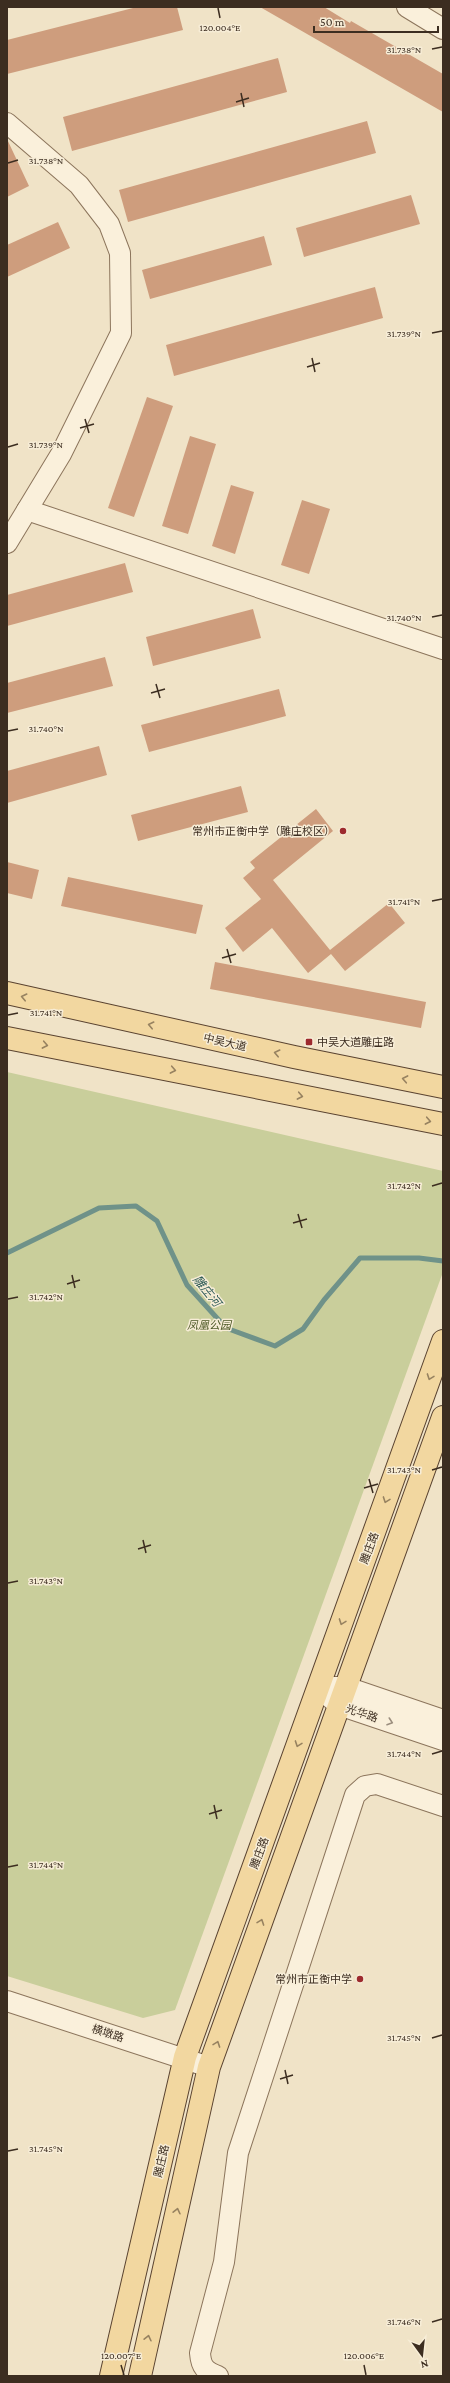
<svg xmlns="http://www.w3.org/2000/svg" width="450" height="2383" viewBox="0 0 450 2383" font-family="'Crimson Pro','Noto Sans SC',serif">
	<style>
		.green { fill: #c9ce9b }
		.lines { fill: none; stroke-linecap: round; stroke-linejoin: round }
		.stream { stroke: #6f9289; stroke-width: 5 }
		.building { fill: #ce9d7d }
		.minor-casing { stroke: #8c755c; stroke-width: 22 }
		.major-casing { stroke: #5a4330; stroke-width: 24 }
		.minor { stroke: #faf0db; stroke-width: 20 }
		.major { stroke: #f2d7a0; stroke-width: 22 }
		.oneway { stroke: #978260 }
		.oneway2 { stroke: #9b8e7e }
		.ticks { fill: none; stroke: #3c2d20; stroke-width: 1.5 }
		.poi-dot { fill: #9d2a2e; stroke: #f7edd7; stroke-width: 1.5 }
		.labels { text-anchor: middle; stroke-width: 3; stroke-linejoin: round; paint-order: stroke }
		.poi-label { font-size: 11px; fill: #3c2d20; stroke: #f7edd7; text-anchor: end }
		.street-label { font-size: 11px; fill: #3c2d20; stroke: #f7edd7 }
		.park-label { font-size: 11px; font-style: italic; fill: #4d5926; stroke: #f7edd7 }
		.water-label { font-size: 12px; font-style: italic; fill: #2f5c58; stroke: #f7edd7 }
		.ticks-label { font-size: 10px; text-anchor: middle; fill: #3c2d20; stroke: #f7edd7; stroke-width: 3; stroke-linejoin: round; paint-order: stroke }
	</style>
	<rect width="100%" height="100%" fill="#f0e3c7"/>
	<path class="green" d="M7,1072L443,1171V1272L175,2010L143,2018L7,1976Z"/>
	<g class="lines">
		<path class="stream" d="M7,1253L99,1208L136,1206L157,1221L187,1285L226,1328L275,1346L303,1329L324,1300L360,1258H419L443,1261"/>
	</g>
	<g class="building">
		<path d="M137,7H177L183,30L7,74V40Z"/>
		<path d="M260,7H324L350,23L351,21L443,74V112Z"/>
		<path d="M278,58L287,92L72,151L63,117Z"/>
		<path d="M367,121L376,153L128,222L119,190Z"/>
		<path d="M7,139L29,186L7,197Z"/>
		<path d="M411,195L420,224L304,257L296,228Z"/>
		<path d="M58,222L70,248L7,277V245Z"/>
		<path d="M264,236L272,265L150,299L142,270Z"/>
		<path d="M375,287L383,318L174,376L166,345Z"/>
		<path d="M147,397L173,406L134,517L108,508Z"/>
		<path d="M190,436L216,444L188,534L162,526Z"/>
		<path d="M231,485L254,492L235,554L212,546Z"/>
		<path d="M302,500L330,509L309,574L281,565Z"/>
		<path d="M125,563L133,592L7,626V595Z"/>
		<path d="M253,609L261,638L153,666L146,637Z"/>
		<path d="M105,657L113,686L7,713V683Z"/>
		<path d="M279,689L286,716L149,752L141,725Z"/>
		<path d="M99,746L107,775L7,803V771Z"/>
		<path d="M241,786L248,812L138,841L131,815Z"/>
		<path d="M316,809L333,831L273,880L330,950L389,903L405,923L345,971L331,954L308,973L272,928L243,952L225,928L261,899L243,878L255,868L250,862Z"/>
		<path d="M7,862L39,870L32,899L7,893Z"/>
		<path d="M68,877L203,905L196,934L61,906Z"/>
		<path d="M215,962L426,1002L421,1028L210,989Z"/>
	</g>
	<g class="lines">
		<defs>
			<g id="minor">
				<path d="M407,7L443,29"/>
				<path d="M7,123L79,185L109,224L120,253L121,333L61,454L7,543"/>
				<path d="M27,510L443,649"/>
				<path d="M331,1687H346L443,1720"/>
				<path d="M318,1688L339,1705L443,1740"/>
				<path d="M7,2001L209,2067"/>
				<path d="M218,2376C205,2371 201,2367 200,2353L224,2262L238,2153L355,1795L365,1786L377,1784L443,1806"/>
			</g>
			<g id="major">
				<path d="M7,993L294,1057L443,1087"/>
				<path d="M7,1038L443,1124"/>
				<path d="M111,2376L185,2057L443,1341"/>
				<path d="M140,2376L209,2067L443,1417"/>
			</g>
		</defs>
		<use href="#minor" class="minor-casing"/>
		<use href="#major" class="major-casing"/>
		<use href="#minor" class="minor"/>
		<use href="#major" class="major"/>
	</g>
	<defs><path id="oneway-chevron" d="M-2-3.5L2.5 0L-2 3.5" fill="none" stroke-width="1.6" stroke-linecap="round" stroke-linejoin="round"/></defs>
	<g class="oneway">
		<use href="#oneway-chevron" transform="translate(24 997) rotate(-167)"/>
		<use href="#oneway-chevron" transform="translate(151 1025) rotate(-167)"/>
		<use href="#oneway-chevron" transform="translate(45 1045) rotate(11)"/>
		<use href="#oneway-chevron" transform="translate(277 1053) rotate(-167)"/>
		<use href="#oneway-chevron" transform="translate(173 1070) rotate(11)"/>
		<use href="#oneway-chevron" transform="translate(405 1079) rotate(-169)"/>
		<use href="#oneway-chevron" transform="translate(300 1096) rotate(11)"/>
		<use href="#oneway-chevron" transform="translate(428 1121) rotate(11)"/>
		<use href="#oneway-chevron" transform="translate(430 1377) rotate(110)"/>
		<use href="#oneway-chevron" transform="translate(386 1500) rotate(110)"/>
		<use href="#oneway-chevron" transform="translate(342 1622) rotate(110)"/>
		<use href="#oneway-chevron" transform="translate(298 1744) rotate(110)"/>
		<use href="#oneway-chevron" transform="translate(261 1922) rotate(-70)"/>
		<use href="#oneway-chevron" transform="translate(217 2044) rotate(-70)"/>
		<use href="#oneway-chevron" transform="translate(177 2211) rotate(-77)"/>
		<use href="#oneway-chevron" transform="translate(148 2338) rotate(-77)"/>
	</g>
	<use class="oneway2" href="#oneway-chevron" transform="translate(390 1722) rotate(19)"/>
	<path class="ticks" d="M218,8L220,18M432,49L442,47M241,93L244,107M236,102L249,98M8,163L18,160M432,333L442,331M312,358L315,372M307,367L320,363M85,419L89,433M80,428L94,424M8,447L18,444M432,617L442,615M156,684L160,698M151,693L165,689M8,731L18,729M432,901L442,899M227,949L231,963M222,958L236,954M8,1015L18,1013M432,1186L442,1183M298,1214L302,1228M293,1223L307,1219M72,1275L75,1288M67,1284L80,1280M8,1299L18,1297M432,1470L442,1467M369,1479L373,1493M364,1488L378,1484M143,1540L146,1553M138,1549L151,1545M8,1583L18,1581M432,1754L442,1751M214,1805L217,1819M209,1814L222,1810M8,1867L18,1865M432,2038L442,2035M285,2070L288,2084M280,2079L293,2075M8,2151L18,2149M432,2322L442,2319M121,2365L124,2375M364,2365L366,2375"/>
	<g class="poi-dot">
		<circle cx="343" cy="831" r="4"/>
		<rect x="305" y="1038" width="8" height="8" rx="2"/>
		<circle cx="360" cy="1979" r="4"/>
	</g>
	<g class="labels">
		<g class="poi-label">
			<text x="335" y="835">常州市正衡中学（雕庄校区）</text>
			<text x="317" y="1046" text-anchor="start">中吴大道雕庄路</text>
			<text x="352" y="1983">常州市正衡中学</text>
		</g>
		<g class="street-label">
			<text transform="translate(225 1042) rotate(13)" y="4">中吴大道</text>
			<text transform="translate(369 1548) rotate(-70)" y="4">雕庄路</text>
			<text transform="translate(362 1713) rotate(19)" y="4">光华路</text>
			<text transform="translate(259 1853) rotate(-70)" y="4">雕庄路</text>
			<text transform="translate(108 2033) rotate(18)" y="4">横墩路</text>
			<text transform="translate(161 2161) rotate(-77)" y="4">雕庄路</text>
		</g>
		<g class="park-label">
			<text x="209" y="1329">凤凰公园</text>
		</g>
		<g class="water-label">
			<text transform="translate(207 1291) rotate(51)" y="4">雕庄河</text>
		</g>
	</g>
	<g class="ticks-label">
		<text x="220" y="31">120.004°E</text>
		<text x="404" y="53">31.738°N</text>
		<text x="46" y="164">31.738°N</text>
		<text x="404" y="337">31.739°N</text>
		<text x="46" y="448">31.739°N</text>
		<text x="404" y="621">31.740°N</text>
		<text x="46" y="732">31.740°N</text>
		<text x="404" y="905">31.741°N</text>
		<text x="46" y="1016">31.741°N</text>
		<text x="404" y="1189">31.742°N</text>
		<text x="46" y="1300">31.742°N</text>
		<text x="404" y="1473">31.743°N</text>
		<text x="46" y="1584">31.743°N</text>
		<text x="404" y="1757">31.744°N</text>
		<text x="46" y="1868">31.744°N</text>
		<text x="404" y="2041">31.745°N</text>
		<text x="46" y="2152">31.745°N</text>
		<text x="404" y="2325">31.746°N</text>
		<text x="121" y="2359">120.007°E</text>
		<text x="364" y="2359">120.006°E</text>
	</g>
	<rect width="450" height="2383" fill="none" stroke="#3c2d20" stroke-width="16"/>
	<g transform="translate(422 2355) rotate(165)" stroke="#f7edd7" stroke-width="3" paint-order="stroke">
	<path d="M0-3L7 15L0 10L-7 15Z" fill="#3c2d20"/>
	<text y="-6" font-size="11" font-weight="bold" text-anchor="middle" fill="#3c2d20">N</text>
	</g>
	<path d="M314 26v6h124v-6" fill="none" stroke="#3c2d20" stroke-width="2"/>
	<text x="320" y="26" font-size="12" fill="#3c2d20" stroke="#f7edd7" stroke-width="3" paint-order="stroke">50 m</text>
</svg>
